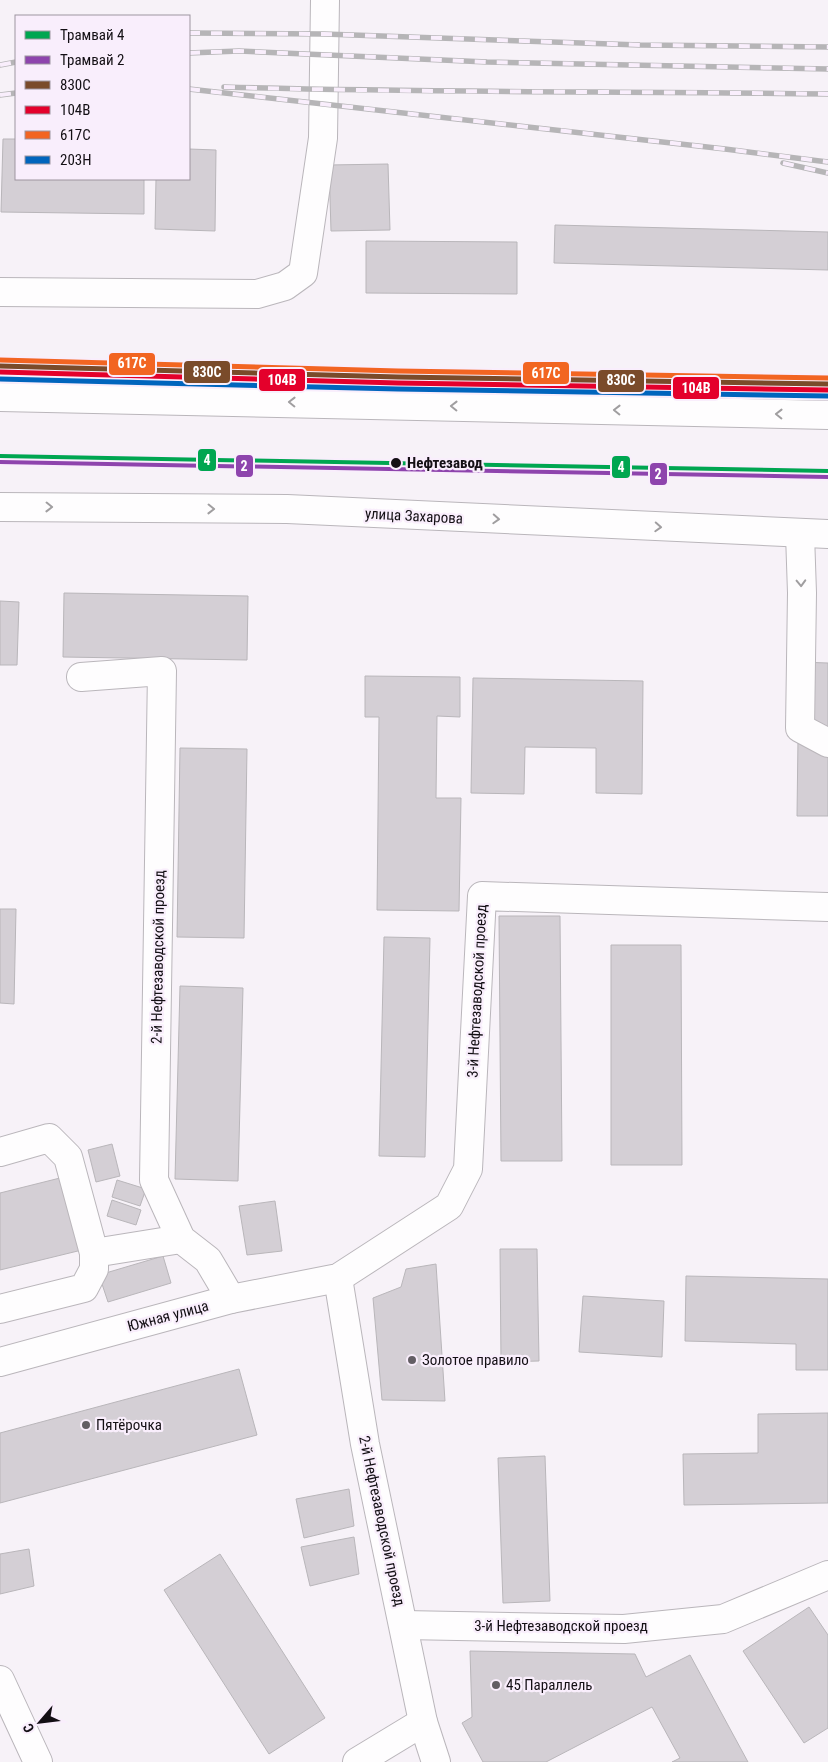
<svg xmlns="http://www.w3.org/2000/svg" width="828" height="1762" viewBox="0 0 828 1762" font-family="'Roboto Condensed',sans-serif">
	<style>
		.building { fill: #d4cfd5; stroke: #b9b6ba }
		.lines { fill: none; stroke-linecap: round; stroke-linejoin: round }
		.minor-casing { stroke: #bab6bb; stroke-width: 30 }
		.major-casing { stroke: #bab6bb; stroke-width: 30 }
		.minor { stroke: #fefdfe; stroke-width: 28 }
		.major { stroke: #fefdfe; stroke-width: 28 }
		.rail-casing { stroke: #b6b5b7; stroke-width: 5.5 }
		.rail { stroke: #f9eefc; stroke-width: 4; stroke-dasharray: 11; stroke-linecap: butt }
		.rail-1-casing { stroke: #f9eefc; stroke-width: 9 }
		.rail-2-casing { stroke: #f9eefc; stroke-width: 9 }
		.rail-3-casing { stroke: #f9eefc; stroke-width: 9 }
		.rail-4-casing { stroke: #f9eefc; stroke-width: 9 }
		.rail-1 { stroke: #7a4b2a; stroke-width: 5 }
		.rail-2 { stroke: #e4002b; stroke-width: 5 }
		.rail-3 { stroke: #f26522; stroke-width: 5 }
		.rail-4 { stroke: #0065bd; stroke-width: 5 }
		.tram-1-casing { stroke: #f9eefc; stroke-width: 8 }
		.tram-2-casing { stroke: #f9eefc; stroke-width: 8 }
		.tram-1 { stroke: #00a651; stroke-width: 4 }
		.tram-2 { stroke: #8e44ad; stroke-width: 4 }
		.oneway { stroke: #a09ea0 }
		.stop-dot { fill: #130f14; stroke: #f9eefc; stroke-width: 2 }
		.poi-dot { fill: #635e64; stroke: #f9eefc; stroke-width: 2 }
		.labels { text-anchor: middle; stroke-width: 4.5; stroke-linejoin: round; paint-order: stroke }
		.stop-label { font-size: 15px; font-weight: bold; fill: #130f14; stroke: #f9eefc; text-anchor: start }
		.street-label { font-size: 15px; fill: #130f14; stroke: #f9eefc }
		.poi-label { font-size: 15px; fill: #130f14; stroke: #f9eefc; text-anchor: start }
		.line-badge { stroke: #f9eefc; stroke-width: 2 }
		.badge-label { font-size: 14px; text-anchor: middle; font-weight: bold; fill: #fff }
	</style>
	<rect width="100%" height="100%" fill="#f7f2f8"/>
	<g class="building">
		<path d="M3,139H16V179H144V214L1,212Z"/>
		<path d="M189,149L216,150L215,231L155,229L156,179H189Z"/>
		<path d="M388,164L390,230L331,231L329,165Z"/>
		<path d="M555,225L828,232V270L554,263Z"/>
		<path d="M366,241L517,242V294L366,293Z"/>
		<path d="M64,593L248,596L247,660L63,657Z"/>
		<path d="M0,601L19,602L17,665H0Z"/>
		<path d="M799,662L828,663V816H797Z"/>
		<path d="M365,676L460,677V717L437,716L436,798H461L459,911L377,910L379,717H365Z"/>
		<path d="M473,678L643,681L642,794L596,793V748L525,747L524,794L471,793Z"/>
		<path d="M180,748L247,749L244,938L177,937Z"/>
		<path d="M0,909H16L14,1004L0,1003Z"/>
		<path d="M499,916H560L562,1161H501Z"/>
		<path d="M384,937L430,938L425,1157L379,1156Z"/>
		<path d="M611,945H681L682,1165H611Z"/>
		<path d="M180,986L243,988L238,1181L175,1179Z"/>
		<path d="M112,1144L120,1176L96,1182L88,1150Z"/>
		<path d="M68,1176L86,1249L0,1270V1193Z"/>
		<path d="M117,1180L146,1189L140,1206L112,1197Z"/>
		<path d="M112,1200L141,1210L136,1225L107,1216Z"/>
		<path d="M275,1201L282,1251L247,1255L239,1206Z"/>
		<path d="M500,1249H537L539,1361L501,1362Z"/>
		<path d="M163,1256L171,1283L108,1302L99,1275Z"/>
		<path d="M436,1264L445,1401L382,1400L373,1298L401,1287L406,1269Z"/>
		<path d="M686,1276L828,1279V1370H796V1344L685,1341Z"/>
		<path d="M583,1296L664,1301L662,1357L579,1352Z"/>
		<path d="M239,1369L257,1435L0,1503V1433Z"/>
		<path d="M828,1413V1503L684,1505L683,1454L758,1453V1414Z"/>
		<path d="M545,1456L550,1601L503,1603L498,1458Z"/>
		<path d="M349,1489L354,1526L304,1538L296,1499Z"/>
		<path d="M354,1537L359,1574L310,1586L301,1547Z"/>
		<path d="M29,1549L34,1586L0,1594V1554Z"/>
		<path d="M220,1554L325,1718L269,1754L164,1590Z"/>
		<path d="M809,1607L828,1635V1728L804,1743L743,1651Z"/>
		<path d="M470,1651L635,1654L646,1677L690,1655L748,1762H672L680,1758L652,1707L546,1762H483L462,1723L472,1717Z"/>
	</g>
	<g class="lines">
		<defs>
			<g id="minor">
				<path d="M0,292L257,294L285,286L303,273L323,138L325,0"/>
				<path d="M800,534L802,593L800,728L828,743"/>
				<path d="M81,677L162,671L154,1180L181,1239L208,1260L231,1299"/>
				<path d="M0,1152L49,1138L68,1157L94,1253L181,1239"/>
				<path d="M338,1278L365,1444L423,1722L436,1762"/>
				<path d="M0,1309L84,1288L94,1269V1253"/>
				<path d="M0,1362L231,1299L338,1278L449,1206L468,1169L482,896L828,907"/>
				<path d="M404,1625L624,1629L723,1619L828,1575"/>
				<path d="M0,1680L38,1762"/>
				<path d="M357,1762L423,1722"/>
			</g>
			<g id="major">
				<path d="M0,397L828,415"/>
				<path d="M0,507L287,509L828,534"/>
			</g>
		</defs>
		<use href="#minor" class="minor-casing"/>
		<use href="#major" class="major-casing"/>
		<use href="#minor" class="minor"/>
		<use href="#major" class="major"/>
		<defs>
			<g id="rail">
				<path d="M189,33L324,34L640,45L828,47"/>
				<path d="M189,53L239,51L487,62L828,69"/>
				<path d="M0,65L16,62"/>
				<path d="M224,87C425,93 627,91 828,94"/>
				<path d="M189,89L725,149L828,162"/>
				<path d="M0,95L16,93"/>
				<path d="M783,163L828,173"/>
			</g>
		</defs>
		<use href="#rail" class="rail-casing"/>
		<use href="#rail" class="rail"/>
		<defs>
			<path id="rail-1" d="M0,366L398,377L828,384"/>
			<path id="rail-2" d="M0,372L398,383L828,390"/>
			<path id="rail-3" d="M0,360L398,371L828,378"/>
			<path id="rail-4" d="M0,379L398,389L828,396"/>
		</defs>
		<use href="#rail-1" class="rail-1-casing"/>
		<use href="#rail-2" class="rail-2-casing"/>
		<use href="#rail-3" class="rail-3-casing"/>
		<use href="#rail-4" class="rail-4-casing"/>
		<use href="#rail-1" class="rail-1"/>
		<use href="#rail-2" class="rail-2"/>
		<use href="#rail-3" class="rail-3"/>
		<use href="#rail-4" class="rail-4"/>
		<defs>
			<path id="tram-1" d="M0,456L828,471"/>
			<path id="tram-2" d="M0,462L828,477"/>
		</defs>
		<use href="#tram-1" class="tram-1-casing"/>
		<use href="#tram-2" class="tram-2-casing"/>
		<use href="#tram-1" class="tram-1"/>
		<use href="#tram-2" class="tram-2"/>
	</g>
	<defs><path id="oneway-chevron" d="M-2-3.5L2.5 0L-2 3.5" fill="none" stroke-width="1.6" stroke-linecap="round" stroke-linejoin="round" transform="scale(1.25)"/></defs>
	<g class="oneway">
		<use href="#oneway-chevron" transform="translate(292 402) rotate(-179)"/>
		<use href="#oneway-chevron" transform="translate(454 406) rotate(-179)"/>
		<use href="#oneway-chevron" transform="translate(617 410) rotate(-179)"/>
		<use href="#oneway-chevron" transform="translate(779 414) rotate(-179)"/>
		<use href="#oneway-chevron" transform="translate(49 507) rotate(1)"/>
		<use href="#oneway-chevron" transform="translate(211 509) rotate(1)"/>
		<use href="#oneway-chevron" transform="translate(496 519) rotate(3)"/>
		<use href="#oneway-chevron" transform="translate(658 527) rotate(3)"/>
		<use href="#oneway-chevron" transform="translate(801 583) rotate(88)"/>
	</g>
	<circle class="stop-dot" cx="396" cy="463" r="6"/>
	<g class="poi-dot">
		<circle cx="412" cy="1360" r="5"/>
		<circle cx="86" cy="1425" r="5"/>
		<circle cx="496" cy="1685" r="5"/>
	</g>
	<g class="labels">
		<g class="stop-label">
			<text x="407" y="468">Нефтезавод</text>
		</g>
		<g class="street-label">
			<text transform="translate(414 516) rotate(3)" y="5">улица Захарова</text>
			<text transform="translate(158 957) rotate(-89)" y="5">2-й Нефтезаводской проезд</text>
			<text transform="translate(477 991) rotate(-87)" y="5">3-й Нефтезаводской проезд</text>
			<text transform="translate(168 1316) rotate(-15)" y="5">Южная улица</text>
			<text transform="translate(382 1521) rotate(78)" y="5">2-й Нефтезаводской проезд</text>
			<text x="561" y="1631">3-й Нефтезаводской проезд</text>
		</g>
		<g class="poi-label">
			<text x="422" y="1365">Золотое правило</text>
			<text x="96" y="1430">Пятёрочка</text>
			<text x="506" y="1690">45 Параллель</text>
		</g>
	</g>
	<g class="line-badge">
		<rect x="108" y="352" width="48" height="24" rx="5" fill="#f26522"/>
		<rect x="183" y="360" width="48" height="24" rx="5" fill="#7a4b2a"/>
		<rect x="522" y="361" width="48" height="24" rx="5" fill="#f26522"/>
		<rect x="258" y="368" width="48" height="24" rx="5" fill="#e4002b"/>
		<rect x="597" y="369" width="48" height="24" rx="5" fill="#7a4b2a"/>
		<rect x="672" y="376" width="48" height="24" rx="5" fill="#e4002b"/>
		<rect x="197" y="448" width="20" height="24" rx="5" fill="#00a651"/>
		<rect x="235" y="454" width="19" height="24" rx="5" fill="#8e44ad"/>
		<rect x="611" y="455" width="20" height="24" rx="5" fill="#00a651"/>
		<rect x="649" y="462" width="19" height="24" rx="5" fill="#8e44ad"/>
	</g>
	<g class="badge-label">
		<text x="132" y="368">617C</text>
		<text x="207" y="377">830С</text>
		<text x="546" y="378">617C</text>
		<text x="282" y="385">104В</text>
		<text x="621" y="385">830С</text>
		<text x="696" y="393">104В</text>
		<text x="207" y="465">4</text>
		<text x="244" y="471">2</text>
		<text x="621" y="472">4</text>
		<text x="658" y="479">2</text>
	</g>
	<rect x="15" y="15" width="175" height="165" fill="#f9eefc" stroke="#9d959f"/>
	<rect x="25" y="31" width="25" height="8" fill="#00a651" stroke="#9d959f"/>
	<text x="60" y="40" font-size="15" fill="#130f14">Трамвай 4</text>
	<rect x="25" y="56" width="25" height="8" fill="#8e44ad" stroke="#9d959f"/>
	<text x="60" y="65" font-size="15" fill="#130f14">Трамвай 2</text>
	<rect x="25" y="81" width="25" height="8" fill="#7a4b2a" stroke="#9d959f"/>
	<text x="60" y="90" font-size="15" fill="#130f14">830С</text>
	<rect x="25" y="106" width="25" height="8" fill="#e4002b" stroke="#9d959f"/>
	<text x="60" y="115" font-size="15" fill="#130f14">104В</text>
	<rect x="25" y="131" width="25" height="8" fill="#f26522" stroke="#9d959f"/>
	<text x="60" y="140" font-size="15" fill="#130f14">617C</text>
	<rect x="25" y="156" width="25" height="8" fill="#0065bd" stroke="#9d959f"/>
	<text x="60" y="165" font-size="15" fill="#130f14">203Н</text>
	<g transform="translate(40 1722) rotate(242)" stroke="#f9eefc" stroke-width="4" paint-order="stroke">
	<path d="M0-4L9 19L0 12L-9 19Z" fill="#130f14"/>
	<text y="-8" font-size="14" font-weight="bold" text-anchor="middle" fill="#130f14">С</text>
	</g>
</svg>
